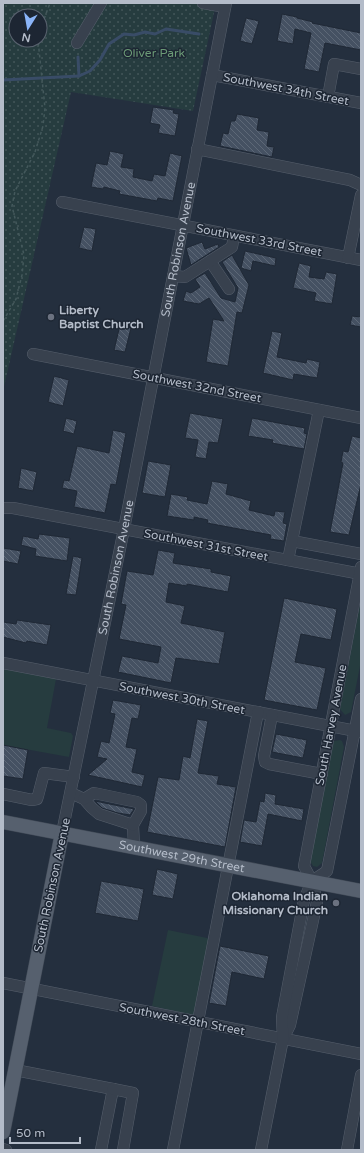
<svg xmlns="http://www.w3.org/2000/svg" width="364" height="1153" viewBox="0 0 364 1153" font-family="'Varela Round',sans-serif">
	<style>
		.grass { fill: #263c3f }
		.park { fill: url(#park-dots); fill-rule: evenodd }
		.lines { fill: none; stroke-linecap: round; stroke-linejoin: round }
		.stream { stroke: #394c67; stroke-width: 3 }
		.building { fill: url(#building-back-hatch); stroke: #1f2835 }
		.minor-casing { stroke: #565f6c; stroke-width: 12 }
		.major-casing { stroke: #414a57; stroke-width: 15 }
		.path { stroke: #44595c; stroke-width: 1.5; stroke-dasharray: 3 3; stroke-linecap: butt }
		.minor { stroke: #38414e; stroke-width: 11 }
		.major { stroke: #56606e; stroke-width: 14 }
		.worship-dot { fill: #6b7280; stroke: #1d2633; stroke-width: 1.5 }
		.labels { text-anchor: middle; stroke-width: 3; stroke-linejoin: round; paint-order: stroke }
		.park-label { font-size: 12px; fill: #6b9a76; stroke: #1d2633 }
		.street-label { font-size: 12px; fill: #b4bcc9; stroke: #1d2633 }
		.poi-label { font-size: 12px; font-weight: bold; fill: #b4bcc9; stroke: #1d2633; text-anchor: start }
	</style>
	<defs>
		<pattern id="park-dots" width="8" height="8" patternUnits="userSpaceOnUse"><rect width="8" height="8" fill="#263c3f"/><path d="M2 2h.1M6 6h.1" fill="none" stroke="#435659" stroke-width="1.8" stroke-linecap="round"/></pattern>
		<pattern id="building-back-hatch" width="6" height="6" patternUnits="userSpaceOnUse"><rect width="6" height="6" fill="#455162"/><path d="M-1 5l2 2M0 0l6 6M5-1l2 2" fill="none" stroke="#5d6877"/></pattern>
	</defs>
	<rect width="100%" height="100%" fill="#242f3e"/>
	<g class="grass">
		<path d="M361,599V661L351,712L345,715L340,709Z"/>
		<path d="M3,669L56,679L47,728L71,733L73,736L69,757L3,745Z"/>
		<path d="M340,740L342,741L344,747L322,863L317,867L313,866L310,861L333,744L334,741Z"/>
		<path d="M168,930L212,939L196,1012L192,1015L152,1006Z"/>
	</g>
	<path class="park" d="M3,3H216L193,111L71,92L3,391ZM16,16H40V40H16Z"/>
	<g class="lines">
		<g class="stream">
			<path d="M78,57L79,76"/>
			<path d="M3,80L79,76L90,71L100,60L109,44L124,34L134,35L145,32L155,34L166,29L199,34"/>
		</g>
	</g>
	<g class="building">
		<path d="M282,14L297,17V18L313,22L312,23L361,33V50L325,43L319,72L304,69L311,33L295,29L293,44L277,41Z"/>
		<path d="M246,18L259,21L252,44L240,41Z"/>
		<path d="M153,107L174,110L173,113L179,114L175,136L158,133L160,125L150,123Z"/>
		<path d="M237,114L259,118L257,130L269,132L267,146L274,147L272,157L220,146L223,133L228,134L231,121H235Z"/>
		<path d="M110,151L124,154L121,167L134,169L133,177L152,181L154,174L165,176L170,153L182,156L173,201L158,198L157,201L119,194L120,191L104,187L103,189L91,187L96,163L107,165Z"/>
		<path d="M84,227L96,229L92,251L79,248Z"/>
		<path d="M202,242L205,249L218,244L219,247L191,265L186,248Z"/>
		<path d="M245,251L276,258L275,266L253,261L251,271L241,268Z"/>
		<path d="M232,255L249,285L242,313L237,312L228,366L206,362L213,319L224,321L209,298L199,304L183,301L186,291L191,293L200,287L195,279L205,273L221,298L235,302L238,288L222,262Z"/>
		<path d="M299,263L311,266L309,277L324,279L326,272L337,274L332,304L314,301L316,293L293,288Z"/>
		<path d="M352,316L361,317V327L350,325Z"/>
		<path d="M120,325L131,328L125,352L114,350Z"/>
		<path d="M272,331L282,333L277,357L306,363L307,359L320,362L317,378L294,374L293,380L263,373Z"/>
		<path d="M54,376L69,380L63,406L48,402Z"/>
		<path d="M190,413L223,419L218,443L209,442L206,459L195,457L198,440L185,438Z"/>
		<path d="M66,418L77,421L74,434L63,431Z"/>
		<path d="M252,418L305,428L304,433L307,434L304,449L272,443L273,440L248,436Z"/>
		<path d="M113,430L126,433L116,485L111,484L105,513L74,507L77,491L62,488L64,480L69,481L77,446L109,453Z"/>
		<path d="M352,436L361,438V484L349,535L330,532L343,463L341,462L343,451L348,452Z"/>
		<path d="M148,461L171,465L165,497L142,493Z"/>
		<path d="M21,468L37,472L33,491L18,488Z"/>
		<path d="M212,481L228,484L226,494L251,501L249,510L274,516L275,511L285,512L283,523L287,524L284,541L270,539L271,535L207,523L208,520L194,517V520L167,516L171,494L188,497L187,500L207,504Z"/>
		<path d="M39,534L70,538L67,561L35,556L36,549L21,545L23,536L38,539Z"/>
		<path d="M3,548L21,551L18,564L3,561Z"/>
		<path d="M158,550L175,553L173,563L211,569V572L231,576L228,592L187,584V586L169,583L166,602L185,606L181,623L225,632L219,664L176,658L171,683L118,672L122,656L158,663L161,647L119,639L126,605L121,604L127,571L153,575Z"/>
		<path d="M73,556L82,558L76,595L66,594Z"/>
		<path d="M284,598L337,609L331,640L301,634L295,662L326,668L317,710L264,700Z"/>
		<path d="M17,620L51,625L47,645L27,641L26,643L3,637V622L16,624Z"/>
		<path d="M113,700L141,705L138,719L132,718L126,747L137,749L132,772L145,775L142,787L88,775L107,759L97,757L101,741L109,743L115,714L110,713Z"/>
		<path d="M197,719L208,721L198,773L219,776L217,784L236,787L225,847L147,832L158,777L179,780L183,756L190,758Z"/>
		<path d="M276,734L307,740L303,758L272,752Z"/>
		<path d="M3,745L28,750L23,779L3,776Z"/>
		<path d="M265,793L276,795L275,804L304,809L302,821L268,814L262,846L240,842L244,820L256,822L260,801L264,802Z"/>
		<path d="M95,801L134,809L130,815L118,813L102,808Z"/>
		<path d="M157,869L178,874L173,899L152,895Z"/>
		<path d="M101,881L144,889L138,921L95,913Z"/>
		<path d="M220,946L269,956L264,979L232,972L226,1006L209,1003Z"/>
	</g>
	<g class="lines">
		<defs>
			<g id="minor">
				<path d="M203,3L225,7"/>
				<path d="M77,43L101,3"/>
				<path d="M212,75L361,103"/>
				<path d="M328,97L334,64L361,69"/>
				<path d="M197,149L350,180L361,185"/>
				<path d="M62,202L361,260"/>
				<path d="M348,258L361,195"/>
				<path d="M210,261L229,289"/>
				<path d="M173,276L185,277L232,247L234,236"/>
				<path d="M33,354L361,418"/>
				<path d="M3,508H13L361,574"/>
				<path d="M292,541L361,554"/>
				<path d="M288,560L319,410"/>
				<path d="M3,663L361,732"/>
				<path d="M272,715L264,756L265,762L269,764L322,774"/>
				<path d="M71,793L84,799L92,808L99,814L133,825L134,847"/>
				<path d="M3,794L32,800L37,799L38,796L44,773L74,777"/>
				<path d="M84,799L94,793L137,802L141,805V811L133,825"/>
				<path id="s1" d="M62,833L124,529L226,3"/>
				<path d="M3,983L361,1054"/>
				<path d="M283,1039L290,1025L317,902L312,881L304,866L361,567"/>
				<path d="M15,1070L113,1089L101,1150"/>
				<path d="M113,1089L133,1093L123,1150"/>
				<path d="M3,1149L6,1150"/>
				<path d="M173,1150L258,712"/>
				<path d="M261,1150L283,1039L282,1017L304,900L312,881L327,871L361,699"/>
				<path d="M347,1150L361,1075"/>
			</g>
			<g id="major">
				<path id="s2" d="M3,822L361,891"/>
				<path d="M3,1132L62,833"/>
			</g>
		</defs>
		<use href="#minor" class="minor-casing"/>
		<use href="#major" class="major-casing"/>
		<g class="path">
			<path d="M40,30L50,3"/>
			<path d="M3,321L16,299L22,275L24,255L12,206L15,191L35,152L43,126L45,108L38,40"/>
		</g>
		<use href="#minor" class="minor"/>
		<use href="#major" class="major"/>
	</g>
	<g class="worship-dot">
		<circle cx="51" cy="317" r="4"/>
		<circle cx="336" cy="903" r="4"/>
	</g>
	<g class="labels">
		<g class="park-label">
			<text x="154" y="57">Oliver Park</text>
		</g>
		<g class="street-label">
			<text transform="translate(286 89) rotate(11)" y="4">Southwest 34th Street</text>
			<text transform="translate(259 240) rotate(11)" y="4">Southwest 33rd Street</text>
			<text dy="4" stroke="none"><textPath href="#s1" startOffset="595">South Robinson Avenue</textPath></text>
			<text transform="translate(197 386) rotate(11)" y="4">Southwest 32nd Street</text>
			<text transform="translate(206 545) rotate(11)" y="4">Southwest 31st Street</text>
			<text dy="4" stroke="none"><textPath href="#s1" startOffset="271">South Robinson Avenue</textPath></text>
			<text transform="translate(182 698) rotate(11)" y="4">Southwest 30th Street</text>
			<text transform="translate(331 725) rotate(-79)" y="4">South Harvey Avenue</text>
			<text dy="4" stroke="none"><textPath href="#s2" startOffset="182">Southwest 29th Street</textPath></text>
			<text transform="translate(52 885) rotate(-78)" y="4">South Robinson Avenue</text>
			<text transform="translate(182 1019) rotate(11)" y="4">Southwest 28th Street</text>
		</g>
		<g class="poi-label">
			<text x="59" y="314">Liberty<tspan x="59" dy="14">Baptist Church</tspan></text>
			<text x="328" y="900" text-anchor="end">Oklahoma Indian<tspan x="328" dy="14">Missionary Church</tspan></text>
		</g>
	</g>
	<rect width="364" height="1153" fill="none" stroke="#b4bcc9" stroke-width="8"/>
	<g transform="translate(28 28) rotate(191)"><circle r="19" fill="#1d2633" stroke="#59626f"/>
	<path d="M0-3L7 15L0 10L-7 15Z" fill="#8ab4f8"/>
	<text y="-6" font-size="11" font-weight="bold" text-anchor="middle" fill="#b4bcc9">N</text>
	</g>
	<path d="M10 1137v6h70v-6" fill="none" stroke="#b4bcc9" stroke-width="2"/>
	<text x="16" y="1137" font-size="12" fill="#b4bcc9" stroke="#1d2633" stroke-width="3" paint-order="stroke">50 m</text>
</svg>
